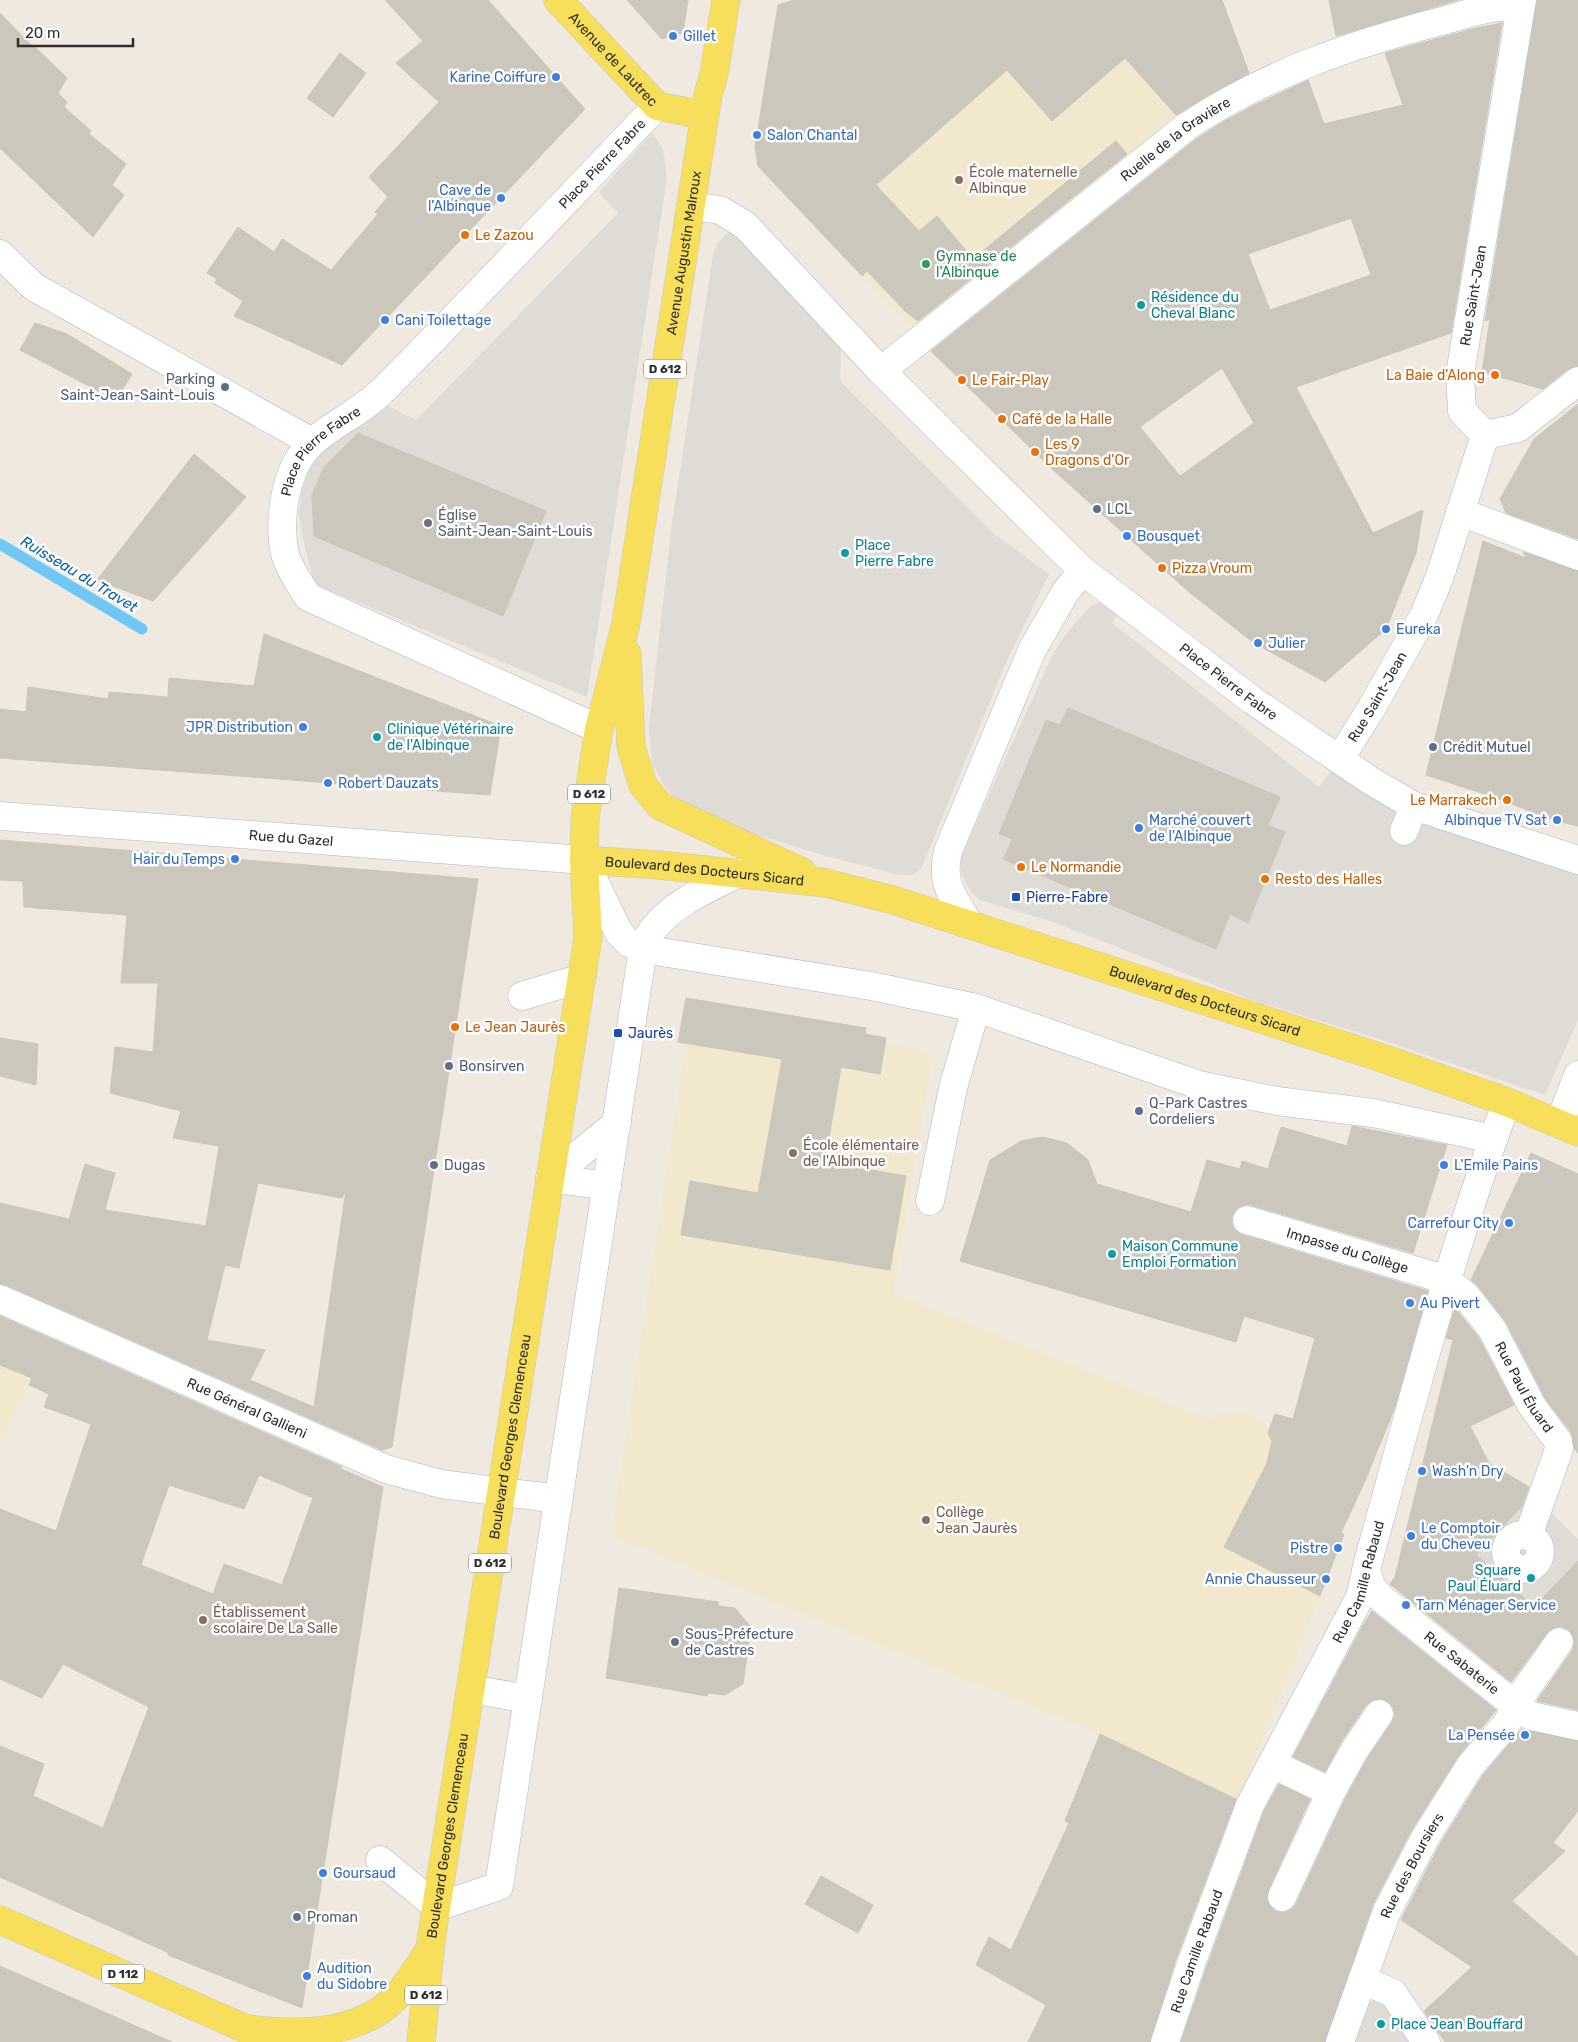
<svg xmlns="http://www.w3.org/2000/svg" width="1578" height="2042" viewBox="0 0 1578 2042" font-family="Rubik,sans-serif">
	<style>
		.education { fill: #f1e8ce }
		.plaza { fill: #dfdcd6 }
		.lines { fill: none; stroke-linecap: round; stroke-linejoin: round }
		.stream { stroke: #6ec7f5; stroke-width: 11 }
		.building { fill: #cbc7bd; stroke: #cbc6b8; fill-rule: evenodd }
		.minor-casing { stroke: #b3b4c1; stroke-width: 29 }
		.major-casing { stroke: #c8c8c8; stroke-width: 29 }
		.minor { stroke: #fff; stroke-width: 28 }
		.major { stroke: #f8df5b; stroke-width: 28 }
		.shop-dot { fill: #3f7fe0; stroke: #fff; stroke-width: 2 }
		.education-dot { fill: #8d6e63; stroke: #fff; stroke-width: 2 }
		.food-dot { fill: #e8710a; stroke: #fff; stroke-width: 2 }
		.leisure-dot { fill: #2e9e5b; stroke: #fff; stroke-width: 2 }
		.culture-dot { fill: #0f9aa8; stroke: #fff; stroke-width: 2 }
		.service-dot { fill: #5c6f8a; stroke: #fff; stroke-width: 2 }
		.worship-dot { fill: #6b7280; stroke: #fff; stroke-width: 2 }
		.transit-dot { fill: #1a4fb4; stroke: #fff; stroke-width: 2 }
		.labels { text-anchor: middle; stroke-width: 5; stroke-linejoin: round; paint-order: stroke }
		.shield { fill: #fff; stroke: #6c6c6c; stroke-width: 1 }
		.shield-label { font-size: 12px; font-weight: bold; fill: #2d2d2d }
		.shop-label { font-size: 14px; fill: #366cbe; stroke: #fff; text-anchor: start }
		.street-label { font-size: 14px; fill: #2d2d2d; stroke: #fff }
		.education-label { font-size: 14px; fill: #785e54; stroke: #fff; text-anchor: start }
		.food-label { font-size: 14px; fill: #c56008; stroke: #fff; text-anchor: start }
		.leisure-label { font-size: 14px; fill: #27864d; stroke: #fff; text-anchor: start }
		.culture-label { font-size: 14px; fill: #0d838f; stroke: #fff; text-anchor: start }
		.service-label { font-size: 14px; fill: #4e5e75; stroke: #fff; text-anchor: start }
		.worship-label { font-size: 14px; fill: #5b616d; stroke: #fff; text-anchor: start }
		.transit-label { font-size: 14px; fill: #164399; stroke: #fff; text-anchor: start }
		.water-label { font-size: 15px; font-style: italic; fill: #0765a7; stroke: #fff }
	</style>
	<rect width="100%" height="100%" fill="#efe9df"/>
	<g class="education">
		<path d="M1156,0L1227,95L917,334L789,198L843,143Z"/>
		<path d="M692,1005L927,1051L931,1055L932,1059L893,1293L1208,1419L1221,1414L1242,1412L1262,1422L1272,1441L1267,1463L1224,1547L1320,1596L1238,1799L1100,1734L611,1536Z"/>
		<path d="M0,1323L32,1378L0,1447Z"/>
	</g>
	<g class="plaza">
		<path d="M652,133L663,149L667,177L587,697L314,584L302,534L299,515L302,490L309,470L318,455L328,443L386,405L416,420L618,213L599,192Z"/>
		<path d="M730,232H736L841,340L840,381L993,533L1049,574L1005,665L921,869L912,875H900L826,856L718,823L685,806L674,797L665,787L652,763L649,727L672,523L713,255L717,243L726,234Z"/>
		<path d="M1100,602L1112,603L1122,609L1112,623L1319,787L1332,770L1578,872V1020L1545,1095L1376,1038L1255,1001L1056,923L980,900L971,892L965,882L961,870V856L1050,660L1061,641L1075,623L1091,606Z"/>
		<path d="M1523,1503L1551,1512L1578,1539V1561L1558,1582L1578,1602L1577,1651L1562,1646L1515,1605L1460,1551L1503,1526Z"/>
		<path d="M1379,1999L1394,2006L1415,2042H1350L1364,2004Z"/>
	</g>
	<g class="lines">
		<path class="stream" d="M0,544L142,629"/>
	</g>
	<g class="building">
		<path d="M385,0H488L585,109L342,365L234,316L243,301L215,283L217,279L207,273L238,227L274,252L282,239L331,270L378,214L375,212L388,197L369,177L439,102L396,63L423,41Z"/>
		<path d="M627,0H688L683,33L662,39Z"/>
		<path d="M794,0H1222L1249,73L1208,95L1176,115L1125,58L1052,121L1007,70L876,185L919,231L937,216L973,259L1116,141L1127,154L918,321L905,311L867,271L862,276L758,166L755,147L778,5Z"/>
		<path d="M1329,0H1458L1336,36Z"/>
		<path d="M1537,0H1578V366L1568,369L1543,389L1482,372L1490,319L1485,321Z"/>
		<path d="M0,13L32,46L33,45L67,78L58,93L67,102L64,107L91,131L89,134L126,164L112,185L124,195L93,237L0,148Z"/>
		<path d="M1502,23L1451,333L1296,387L1373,533L1423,510L1416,553L1386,629L1325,682L1254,643L1189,592L1052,469L931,351L1195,140L1223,122L1253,106L1308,80L1324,124L1403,105L1385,53L1476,28ZM1351,218L1371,275L1270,310L1248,254ZM1222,368L1254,423L1180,476L1140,427Z"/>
		<path d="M340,53L366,73L333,117L307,98Z"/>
		<path d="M35,323L67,334L132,374L116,400L20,350Z"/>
		<path d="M1578,404V539L1506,513L1500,499L1534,439Z"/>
		<path d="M358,433L546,511L503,616L314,536L312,495L324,467Z"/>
		<path d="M194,454L246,497L153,601L97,580Z"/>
		<path d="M1483,541L1526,558L1523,552L1578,571V826L1553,820L1491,796L1426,775Z"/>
		<path d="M264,634L501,726L490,795L0,758V709L26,712L28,687L108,699L109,692L168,697L169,678L254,686Z"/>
		<path d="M1068,708L1280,797L1268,825L1285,832L1248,923L1230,914L1216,949L1003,859L1013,839L999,834L1046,720L1060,725Z"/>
		<path d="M0,840L478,879L392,1447L382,1450L6,1285L0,1284V1203L69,1219L85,1164L115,1173L105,1210L206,1226L219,1146L173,1138L181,1111L110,1093L115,1047L153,1052L158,983H121L127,915L24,907L23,881L0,880ZM258,1183L342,1198L346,1190L314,1407L250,1380L265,1350L207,1340L225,1265L239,1268Z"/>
		<path d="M686,998L866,1028L865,1034L886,1038L880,1074L841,1067L825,1162L906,1176L890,1270L681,1235L690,1181L758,1193L782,1059L678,1042Z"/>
		<path d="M0,1038L38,1044L36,1085L0,1076Z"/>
		<path d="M1352,1126L1447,1145L1413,1253L1251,1205H1244L1237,1208L1232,1216V1224L1235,1230L1243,1235L1428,1291L1395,1407L1365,1481L1341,1533L1344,1534L1320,1596L1224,1547L1267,1463L1272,1441L1268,1433L1275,1414L1293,1419L1315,1338L1244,1316L1236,1342L960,1261L990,1160L1021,1141L1043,1137L1067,1143L1088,1160L1097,1184L1191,1212L1207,1160L1240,1169L1242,1161L1268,1169L1281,1127L1347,1146Z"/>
		<path d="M1531,1153L1578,1174V1453L1574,1448L1571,1432L1545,1398L1506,1322L1478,1286L1471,1280Z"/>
		<path d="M1455,1308L1479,1338L1514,1405L1470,1426L1489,1463L1529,1487L1522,1506L1476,1555L1534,1607L1578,1561V1710L1537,1701L1572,1651L1575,1643L1573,1636L1568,1629L1560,1626L1553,1628L1547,1633L1511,1682L1390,1584L1395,1577L1453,1340L1446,1338Z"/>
		<path d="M0,1316L342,1467L339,1468L383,1487L302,2008L168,1955L169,1953L0,1877V1746L44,1764L33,1796L103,1828L149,1707L63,1664L42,1698L0,1679V1509L56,1531L91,1424L44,1407L49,1394L29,1385L32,1378L0,1365ZM259,1475L313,1498L282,1585L224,1564L213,1594L141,1565L169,1485L244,1509Z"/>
		<path d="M619,1588L718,1602V1606L735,1608L751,1627L743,1684L725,1695L708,1693L707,1696L606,1678Z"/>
		<path d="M1372,1611L1496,1710L1457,1758L1411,1831L1373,1904L1325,2042H1181L1206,1969L1264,1811L1279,1784L1310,1799L1268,1891L1267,1899L1270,1906L1275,1911L1283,1913L1291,1910L1296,1904L1345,1799L1367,1759L1392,1722L1395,1715L1393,1707L1388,1701L1381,1699L1373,1700L1366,1705L1341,1742L1325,1772L1293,1757L1362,1627Z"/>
		<path d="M1522,1729L1578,1741V1811L1553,1843L1565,1851L1512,1901L1578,1957V2042H1445L1424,2011L1472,1967L1401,1920L1439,1846L1483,1775Z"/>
		<path d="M1100,1734L1236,1799L1176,1959L1150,2042H1028L1046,2005L976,1965L989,1937L1011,1950L1069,1823L1065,1821Z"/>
		<path d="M821,1876L873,1905L858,1933L805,1904Z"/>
		<path d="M0,1966L41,1984L172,2042H0Z"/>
	</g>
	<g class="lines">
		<defs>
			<g id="minor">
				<path id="s1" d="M691,206L720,210L745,225L881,371L1083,571L1252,700L1371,781L1414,806L1578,860"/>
				<path d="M0,254L34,287L312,442"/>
				<path id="s2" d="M881,371L1186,127C1263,75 1352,44 1442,21C1457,17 1486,7 1501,7C1507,7 1513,9 1520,9"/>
				<path id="s3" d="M1485,435L1462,411L1460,374L1522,0"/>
				<path d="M1485,435L1518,428L1578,381"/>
				<path d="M1460,512L1578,556"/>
				<path id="s4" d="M599,729L308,597C300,584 289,569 285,554C279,527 283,493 294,468C310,431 354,419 381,392C475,299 565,201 657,106"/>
				<path id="s5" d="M1339,760L1371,709L1424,615L1440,576L1485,435"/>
				<path id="s6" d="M0,816L584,860L619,933L629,943L643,949L871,986L976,1008L1199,1085L1277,1101L1373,1113L1493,1139"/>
				<path d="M1404,831L1414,806"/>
				<path d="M969,924C953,896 940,884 948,851L1032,650L1066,591L1083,571"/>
				<path d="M522,996L582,978"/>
				<path d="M1559,1124L1578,1075"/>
				<path d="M550,1178L617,1123"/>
				<path d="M550,1178L607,1186"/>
				<path d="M930,1201L953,1088L976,1008"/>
				<path id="s7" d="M1247,1220L1447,1280L1466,1296L1492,1329L1532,1406L1558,1441L1559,1448L1557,1455L1528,1536"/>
				<path id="s8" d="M0,1299L386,1469L441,1484L559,1499"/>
				<circle cx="1523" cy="1552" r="17"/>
				<path id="s9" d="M1366,1571L1371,1586L1381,1598L1516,1706L1531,1716L1578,1726"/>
				<path d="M471,1689L528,1699"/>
				<path d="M1272,1764L1331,1792"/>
				<path d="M380,1860L437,1907L499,1886L643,949C646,943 649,934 654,928C675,902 709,888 739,873"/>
				<path d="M1282,1897L1331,1792L1354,1751L1379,1714"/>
				<path d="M1362,1980L1393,1993L1426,2042"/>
				<path id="s10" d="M1165,2042L1191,1964L1250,1805L1360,1597L1368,1562C1411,1408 1450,1252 1507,1102"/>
				<path id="s11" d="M1340,2042L1387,1911L1425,1838L1470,1766L1507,1723L1521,1696L1559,1642"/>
			</g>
			<g id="major">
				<path id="s12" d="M558,0L657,106L704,115"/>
				<path d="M627,654L631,747L643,785L660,806L802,872"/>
				<path id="s13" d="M584,860L659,865L826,883L893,900L1379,1057L1507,1102L1578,1132"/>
				<path d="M0,1920L246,2029C294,2035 354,2036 392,2001C406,1987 417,1969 428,1952"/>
				<path id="s14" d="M421,2042L431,1941L588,937L584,860L585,818L599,729L626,623L708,95L714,74L726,0"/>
			</g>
		</defs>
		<use href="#minor" class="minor-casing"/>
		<use href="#major" class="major-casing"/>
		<use href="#minor" class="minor"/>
		<use href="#major" class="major"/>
	</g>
	<g class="shop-dot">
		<circle cx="673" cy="36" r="5"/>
		<circle cx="556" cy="77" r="5"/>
		<circle cx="757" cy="135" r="5"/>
		<circle cx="501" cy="198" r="5"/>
		<circle cx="385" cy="320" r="5"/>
		<circle cx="1127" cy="536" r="5"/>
		<circle cx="1386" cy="629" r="5"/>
		<circle cx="1258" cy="643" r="5"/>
		<circle cx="303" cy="727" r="5"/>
		<circle cx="328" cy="783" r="5"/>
		<circle cx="1557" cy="820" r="5"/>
		<circle cx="1139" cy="828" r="5"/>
		<circle cx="235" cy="859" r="5"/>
		<circle cx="1444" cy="1165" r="5"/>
		<circle cx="1509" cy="1223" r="5"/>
		<circle cx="1410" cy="1303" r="5"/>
		<circle cx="1422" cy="1471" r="5"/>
		<circle cx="1411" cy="1536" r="5"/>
		<circle cx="1338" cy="1548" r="5"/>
		<circle cx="1326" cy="1579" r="5"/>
		<circle cx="1406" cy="1605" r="5"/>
		<circle cx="1525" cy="1735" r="5"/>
		<circle cx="323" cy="1873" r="5"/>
		<circle cx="307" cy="1976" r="5"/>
	</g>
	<g class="education-dot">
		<circle cx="959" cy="180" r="5"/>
		<circle cx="793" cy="1153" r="5"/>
		<circle cx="926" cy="1520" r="5"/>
		<circle cx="203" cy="1620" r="5"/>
	</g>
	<g class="food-dot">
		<circle cx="465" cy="235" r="5"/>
		<circle cx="1495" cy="375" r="5"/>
		<circle cx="962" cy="380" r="5"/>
		<circle cx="1002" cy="419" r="5"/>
		<circle cx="1035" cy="452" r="5"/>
		<circle cx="1162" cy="568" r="5"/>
		<circle cx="1507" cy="800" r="5"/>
		<circle cx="1021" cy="867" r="5"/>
		<circle cx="1265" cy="879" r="5"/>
		<circle cx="455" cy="1027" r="5"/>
	</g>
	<circle class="leisure-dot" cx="926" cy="264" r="5"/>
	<g class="culture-dot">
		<circle cx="1141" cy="305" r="5"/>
		<circle cx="845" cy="553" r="5"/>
		<circle cx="377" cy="737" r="5"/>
		<circle cx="1112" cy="1254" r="5"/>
		<circle cx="1531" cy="1578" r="5"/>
		<circle cx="1381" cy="2024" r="5"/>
	</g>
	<g class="service-dot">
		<circle cx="225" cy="387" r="5"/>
		<circle cx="1097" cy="509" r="5"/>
		<circle cx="1433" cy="747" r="5"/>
		<circle cx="449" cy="1066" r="5"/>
		<circle cx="1139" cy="1111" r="5"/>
		<circle cx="434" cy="1165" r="5"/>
		<circle cx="675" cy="1642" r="5"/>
		<circle cx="297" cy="1917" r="5"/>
	</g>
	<circle class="worship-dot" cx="428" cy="523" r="5"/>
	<g class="transit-dot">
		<rect x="1011" y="892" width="10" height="10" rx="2.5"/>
		<rect x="613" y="1028" width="10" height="10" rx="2.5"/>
	</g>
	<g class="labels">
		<g class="shield">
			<rect x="644" y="359.5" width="42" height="19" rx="4"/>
			<rect x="568" y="784.5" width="42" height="19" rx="4"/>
			<rect x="469" y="1553.5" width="42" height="19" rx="4"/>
			<rect x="102" y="1964.5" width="42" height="19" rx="4"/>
			<rect x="405" y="1985.5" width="42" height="19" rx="4"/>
		</g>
		<g class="shield-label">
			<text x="665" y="373">D 612</text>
			<text x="589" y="798">D 612</text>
			<text x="490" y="1567">D 612</text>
			<text x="123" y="1978">D 112</text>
			<text x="426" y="1999">D 612</text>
		</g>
		<g class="shop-label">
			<text x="683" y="41">Gillet</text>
			<text x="546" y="82" text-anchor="end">Karine Coiffure</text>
			<text x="767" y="140">Salon Chantal</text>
			<text x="491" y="195" text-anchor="end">Cave de<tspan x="491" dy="16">l'Albinque</tspan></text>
			<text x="395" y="325">Cani Toilettage</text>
			<text x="1137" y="541">Bousquet</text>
			<text x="1396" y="634">Eureka</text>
			<text x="1268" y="648">Julier</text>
			<text x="293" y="732" text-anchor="end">JPR Distribution</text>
			<text x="338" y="788">Robert Dauzats</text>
			<text x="1149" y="825">Marché couvert<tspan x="1149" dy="16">de l'Albinque</tspan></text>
			<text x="1547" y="825" text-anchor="end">Albinque TV Sat</text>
			<text x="225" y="864" text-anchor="end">Hair du Temps</text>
			<text x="1454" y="1170">L'Emile Pains</text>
			<text x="1499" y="1228" text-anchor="end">Carrefour City</text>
			<text x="1420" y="1308">Au Pivert</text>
			<text x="1432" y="1476">Wash'n Dry</text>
			<text x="1421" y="1533">Le Comptoir<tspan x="1421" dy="16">du Cheveu</tspan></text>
			<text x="1328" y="1553" text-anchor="end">Pistre</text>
			<text x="1316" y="1584" text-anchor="end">Annie Chausseur</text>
			<text x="1416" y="1610">Tarn Ménager Service</text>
			<text x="1515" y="1740" text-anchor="end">La Pensée</text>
			<text x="333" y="1878">Goursaud</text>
			<text x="317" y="1973">Audition<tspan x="317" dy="16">du Sidobre</tspan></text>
		</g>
		<g class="street-label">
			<text dy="5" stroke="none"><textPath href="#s12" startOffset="81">Avenue de Lautrec</textPath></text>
			<text dy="5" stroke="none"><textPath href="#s2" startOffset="375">Ruelle de la Gravière</textPath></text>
			<text dy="5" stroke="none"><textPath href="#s4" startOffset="891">Place Pierre Fabre</textPath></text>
			<text dy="5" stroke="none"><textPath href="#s14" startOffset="1811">Avenue Augustin Malroux</textPath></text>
			<text dy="5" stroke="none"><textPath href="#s3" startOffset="150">Rue Saint-Jean</textPath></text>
			<text dy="5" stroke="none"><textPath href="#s4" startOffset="486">Place Pierre Fabre</textPath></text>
			<text dy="5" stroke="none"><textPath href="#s1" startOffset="725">Place Pierre Fabre</textPath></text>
			<text dy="5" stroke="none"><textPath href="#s5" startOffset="74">Rue Saint-Jean</textPath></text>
			<text dy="5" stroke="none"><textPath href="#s6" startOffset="292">Rue du Gazel</textPath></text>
			<text dy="5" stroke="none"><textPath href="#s13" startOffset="121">Boulevard des Docteurs Sicard</textPath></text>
			<text dy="5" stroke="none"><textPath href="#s13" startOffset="640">Boulevard des Docteurs Sicard</textPath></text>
			<text dy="5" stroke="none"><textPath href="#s7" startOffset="105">Impasse du Collège</textPath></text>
			<text dy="5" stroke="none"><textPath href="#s7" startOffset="342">Rue Paul Éluard</textPath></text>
			<text dy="5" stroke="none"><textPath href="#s8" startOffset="270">Rue Général Gallieni</textPath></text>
			<text dy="5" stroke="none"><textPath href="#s14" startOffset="612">Boulevard Georges Clemenceau</textPath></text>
			<text dy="5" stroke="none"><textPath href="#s10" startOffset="501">Rue Camille Rabaud</textPath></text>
			<text dy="5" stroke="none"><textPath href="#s9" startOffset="135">Rue Sabaterie</textPath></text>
			<text dy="5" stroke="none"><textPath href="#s14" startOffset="208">Boulevard Georges Clemenceau</textPath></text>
			<text dy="5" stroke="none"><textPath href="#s11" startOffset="191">Rue des Boursiers</textPath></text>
			<text dy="5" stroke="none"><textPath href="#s10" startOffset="96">Rue Camille Rabaud</textPath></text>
		</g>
		<g class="education-label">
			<text x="969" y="177">École maternelle<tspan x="969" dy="16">Albinque</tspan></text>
			<text x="803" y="1150">École élémentaire<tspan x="803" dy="16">de l'Albinque</tspan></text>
			<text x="936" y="1517">Collège<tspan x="936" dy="16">Jean Jaurès</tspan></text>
			<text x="213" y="1617">Établissement<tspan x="213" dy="16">scolaire De La Salle</tspan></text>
		</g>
		<g class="food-label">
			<text x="475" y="240">Le Zazou</text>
			<text x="1485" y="380" text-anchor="end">La Baie d'Along</text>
			<text x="972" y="385">Le Fair-Play</text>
			<text x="1012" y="424">Café de la Halle</text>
			<text x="1045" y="449">Les 9<tspan x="1045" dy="16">Dragons d'Or</tspan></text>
			<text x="1172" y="573">Pizza Vroum</text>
			<text x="1497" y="805" text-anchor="end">Le Marrakech</text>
			<text x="1031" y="872">Le Normandie</text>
			<text x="1275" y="884">Resto des Halles</text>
			<text x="465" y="1032">Le Jean Jaurès</text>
		</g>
		<g class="leisure-label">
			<text x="936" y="261">Gymnase de<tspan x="936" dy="16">l'Albinque</tspan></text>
		</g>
		<g class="culture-label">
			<text x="1151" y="302">Résidence du<tspan x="1151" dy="16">Cheval Blanc</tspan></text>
			<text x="855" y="550">Place<tspan x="855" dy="16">Pierre Fabre</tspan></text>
			<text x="387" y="734">Clinique Vétérinaire<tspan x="387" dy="16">de l'Albinque</tspan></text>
			<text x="1122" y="1251">Maison Commune<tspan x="1122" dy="16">Emploi Formation</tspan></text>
			<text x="1521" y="1575" text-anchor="end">Square<tspan x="1521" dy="16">Paul Éluard</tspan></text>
			<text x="1391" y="2029">Place Jean Bouffard</text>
		</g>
		<g class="service-label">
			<text x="215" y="384" text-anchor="end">Parking<tspan x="215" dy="16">Saint-Jean-Saint-Louis</tspan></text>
			<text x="1107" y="514">LCL</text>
			<text x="1443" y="752">Crédit Mutuel</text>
			<text x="459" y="1071">Bonsirven</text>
			<text x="1149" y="1108">Q-Park Castres<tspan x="1149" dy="16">Cordeliers</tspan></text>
			<text x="444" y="1170">Dugas</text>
			<text x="685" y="1639">Sous-Préfecture<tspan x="685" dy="16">de Castres</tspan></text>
			<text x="307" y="1922">Proman</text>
		</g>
		<g class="worship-label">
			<text x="438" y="520">Église<tspan x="438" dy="16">Saint-Jean-Saint-Louis</tspan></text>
		</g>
		<g class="transit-label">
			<text x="1026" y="902">Pierre-Fabre</text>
			<text x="628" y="1038">Jaurès</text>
		</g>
		<g class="water-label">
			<text transform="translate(79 574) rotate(31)" y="5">Ruisseau du Travet</text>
		</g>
	</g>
	<path d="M18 38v8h115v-8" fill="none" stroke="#2d2d2d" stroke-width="2.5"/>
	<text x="25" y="38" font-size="15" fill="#2d2d2d" stroke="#ffffff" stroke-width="4" paint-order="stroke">20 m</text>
</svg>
